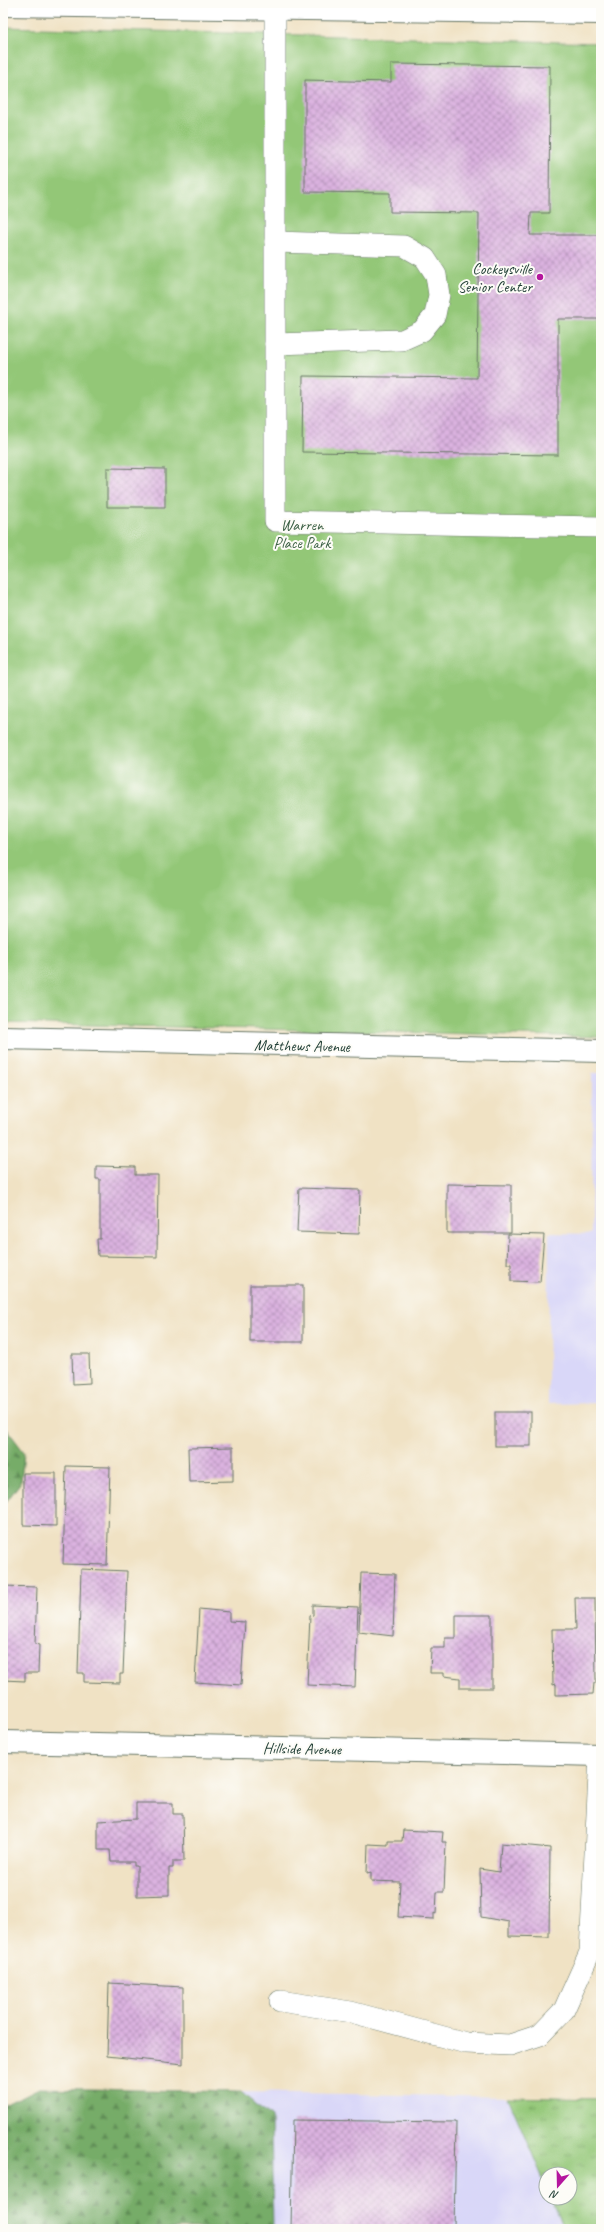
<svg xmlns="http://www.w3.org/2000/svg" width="604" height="2232" viewBox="0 0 604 2232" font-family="Caveat,sans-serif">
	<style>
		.built { fill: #d9d7f8 }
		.grass { fill: url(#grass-tufts); stroke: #598256 }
		.forest { fill: url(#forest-firs); stroke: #4a744e }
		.park { fill: #93c777; stroke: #598256 }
		.building { fill: url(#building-cross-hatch) }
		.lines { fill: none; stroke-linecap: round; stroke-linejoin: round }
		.lane-casing { stroke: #687766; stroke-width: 22 }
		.street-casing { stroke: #687766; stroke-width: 24 }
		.lane { stroke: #fff; stroke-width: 21 }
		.street { stroke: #fff; stroke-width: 22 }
		.poi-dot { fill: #b5179e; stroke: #fdfcf7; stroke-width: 1.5 }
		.labels { text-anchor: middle; stroke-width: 4; stroke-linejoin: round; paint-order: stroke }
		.poi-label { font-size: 16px; fill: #1f3d34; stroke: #fdfcf7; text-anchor: end }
		.park-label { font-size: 16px; fill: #3c6045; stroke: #fdfcf7 }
		.street-label { font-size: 16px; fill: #1f3d34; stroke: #fdfcf7 }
	</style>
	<defs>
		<pattern id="grass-tufts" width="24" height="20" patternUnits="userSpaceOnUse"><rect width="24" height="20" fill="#93c777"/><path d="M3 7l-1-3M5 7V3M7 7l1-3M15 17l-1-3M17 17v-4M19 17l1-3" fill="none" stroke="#77a362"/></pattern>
		<pattern id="forest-firs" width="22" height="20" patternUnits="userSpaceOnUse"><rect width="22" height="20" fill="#76ac68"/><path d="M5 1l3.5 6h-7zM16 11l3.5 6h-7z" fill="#608d56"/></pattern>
		<pattern id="building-cross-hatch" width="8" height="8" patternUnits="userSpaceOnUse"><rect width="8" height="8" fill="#dbb2e0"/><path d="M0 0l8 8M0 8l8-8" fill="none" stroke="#b192b6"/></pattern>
	</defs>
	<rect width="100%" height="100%" fill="#fdfcf7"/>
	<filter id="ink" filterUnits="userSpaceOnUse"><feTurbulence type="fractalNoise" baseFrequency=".025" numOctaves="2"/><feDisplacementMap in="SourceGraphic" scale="8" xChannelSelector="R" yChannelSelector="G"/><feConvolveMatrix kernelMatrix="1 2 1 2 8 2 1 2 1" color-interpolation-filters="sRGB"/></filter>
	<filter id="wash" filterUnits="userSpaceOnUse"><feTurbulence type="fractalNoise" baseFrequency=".012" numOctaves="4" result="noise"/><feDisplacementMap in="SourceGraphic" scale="16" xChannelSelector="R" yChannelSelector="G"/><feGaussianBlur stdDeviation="0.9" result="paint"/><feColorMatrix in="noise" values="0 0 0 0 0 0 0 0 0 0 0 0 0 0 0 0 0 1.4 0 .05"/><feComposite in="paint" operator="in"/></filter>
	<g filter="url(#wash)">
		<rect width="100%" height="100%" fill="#f0e2c4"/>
		<g class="built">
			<path d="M592,1073H601V1403L548,1404L549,1233L591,1234Z"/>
			<path d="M241,2092L508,2097L546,2186V2198H551L564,2229H273L271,2118Z"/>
		</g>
		<path class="grass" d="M508,2097L601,2099V2229H564L551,2198H570V2174H546V2186Z"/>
		<g class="forest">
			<path d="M3,1424L24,1452L21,1482L3,1506Z"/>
			<path d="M39,2088L241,2092L271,2118L273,2229H3V2106Z"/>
		</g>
		<path class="park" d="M3,27L601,43V1037L3,1023Z"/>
		<g id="blocks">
			<g class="building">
				<path d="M391,64L550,66L549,213H531L530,235H601V319H558V455L302,452L303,376L477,378L479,213L390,212V193L305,192V80L391,82Z"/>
				<path d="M107,468L165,469V507H107Z"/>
				<path d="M96,1166L135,1167V1175H158L157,1257L98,1256L97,1239H100V1179H96Z"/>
				<path d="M447,1184L511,1185V1233H447Z"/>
				<path d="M299,1188L360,1190L359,1234L297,1232Z"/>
				<path d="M508,1234L544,1235L540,1282L511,1281V1264H507Z"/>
				<rect x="250" y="1285" width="53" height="57"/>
				<path d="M72,1354H89L90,1383L73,1384Z"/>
				<rect x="495" y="1412" width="36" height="34"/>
				<path d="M233,1447V1481L189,1482L188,1448Z"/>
				<path d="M66,1466L110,1467L107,1565L63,1564Z"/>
				<path d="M23,1473H56V1526L23,1525Z"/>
				<path d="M81,1569L127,1571L123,1674H120V1683L84,1682V1673H78Z"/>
				<path d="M361,1573L395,1574L393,1636L359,1632Z"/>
				<path d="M3,1586L37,1587L35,1644L39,1645L38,1673H25V1681L3,1680Z"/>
				<path d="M575,1598H595L596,1683H594L593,1694L556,1695V1684L553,1685L552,1629H576Z"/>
				<path d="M313,1605L358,1607L355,1687L307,1685L310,1616L313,1615Z"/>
				<path d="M199,1609L229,1612V1621L245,1622L241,1685L195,1682Z"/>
				<path d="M456,1615H492V1688H460V1678L444,1676V1673H430L431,1648H445V1638H456Z"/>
				<path d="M136,1803H173V1814H183L184,1861H173V1868H169V1895L137,1896V1866H134V1862H111L110,1850H98V1821L136,1819Z"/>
				<path d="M403,1830L443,1832L442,1842H446L444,1892H437L436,1914L434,1913V1919L398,1917L400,1882L371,1881V1872L367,1873L368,1844L388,1845V1841H402Z"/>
				<path d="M501,1843L550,1848L549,1937L509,1936V1922L481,1917L480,1869L499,1872Z"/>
				<path d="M109,1983L183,1987V2064L107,2056Z"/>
				<path d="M293,2120L456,2122L454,2229H291Z"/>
			</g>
		</g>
	</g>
	<g filter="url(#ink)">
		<use href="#blocks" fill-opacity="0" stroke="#687766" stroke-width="1"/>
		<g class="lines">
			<defs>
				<g id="lane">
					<path d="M275,8V521L601,527"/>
					<path d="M275,344L402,340L422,331L435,315L439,295L436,275L425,258L404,246L275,242"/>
					<path d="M280,2001L351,2012L466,2043L510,2045L540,2035L564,2010L590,1952L600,1755"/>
				</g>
				<g id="street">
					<path d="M3,5L601,13"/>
					<path d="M3,1038L601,1051"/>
					<path d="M3,1742L601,1755"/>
				</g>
			</defs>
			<use href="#lane" class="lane-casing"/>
			<use href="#street" class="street-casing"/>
			<use href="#lane" class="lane"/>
			<use href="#street" class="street"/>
		</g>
	</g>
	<circle class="poi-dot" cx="540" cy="277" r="4"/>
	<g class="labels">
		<g class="poi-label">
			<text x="532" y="274">Cockeysville<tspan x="532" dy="18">Senior Center</tspan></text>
		</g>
		<g class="park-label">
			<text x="302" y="530">Warren<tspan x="302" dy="18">Place Park</tspan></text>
		</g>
		<g class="street-label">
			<text transform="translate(302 1045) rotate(1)" y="6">Matthews Avenue</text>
			<text transform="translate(302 1748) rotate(1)" y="6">Hillside Avenue</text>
		</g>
	</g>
	<rect width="604" height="2232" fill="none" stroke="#fdfcf7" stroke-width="16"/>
	<g transform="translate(558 2186) rotate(200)"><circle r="19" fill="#fdfcf7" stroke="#a4b0a9"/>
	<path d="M0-3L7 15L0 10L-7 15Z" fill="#b5179e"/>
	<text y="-6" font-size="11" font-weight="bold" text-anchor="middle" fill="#1f3d34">N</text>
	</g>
</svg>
